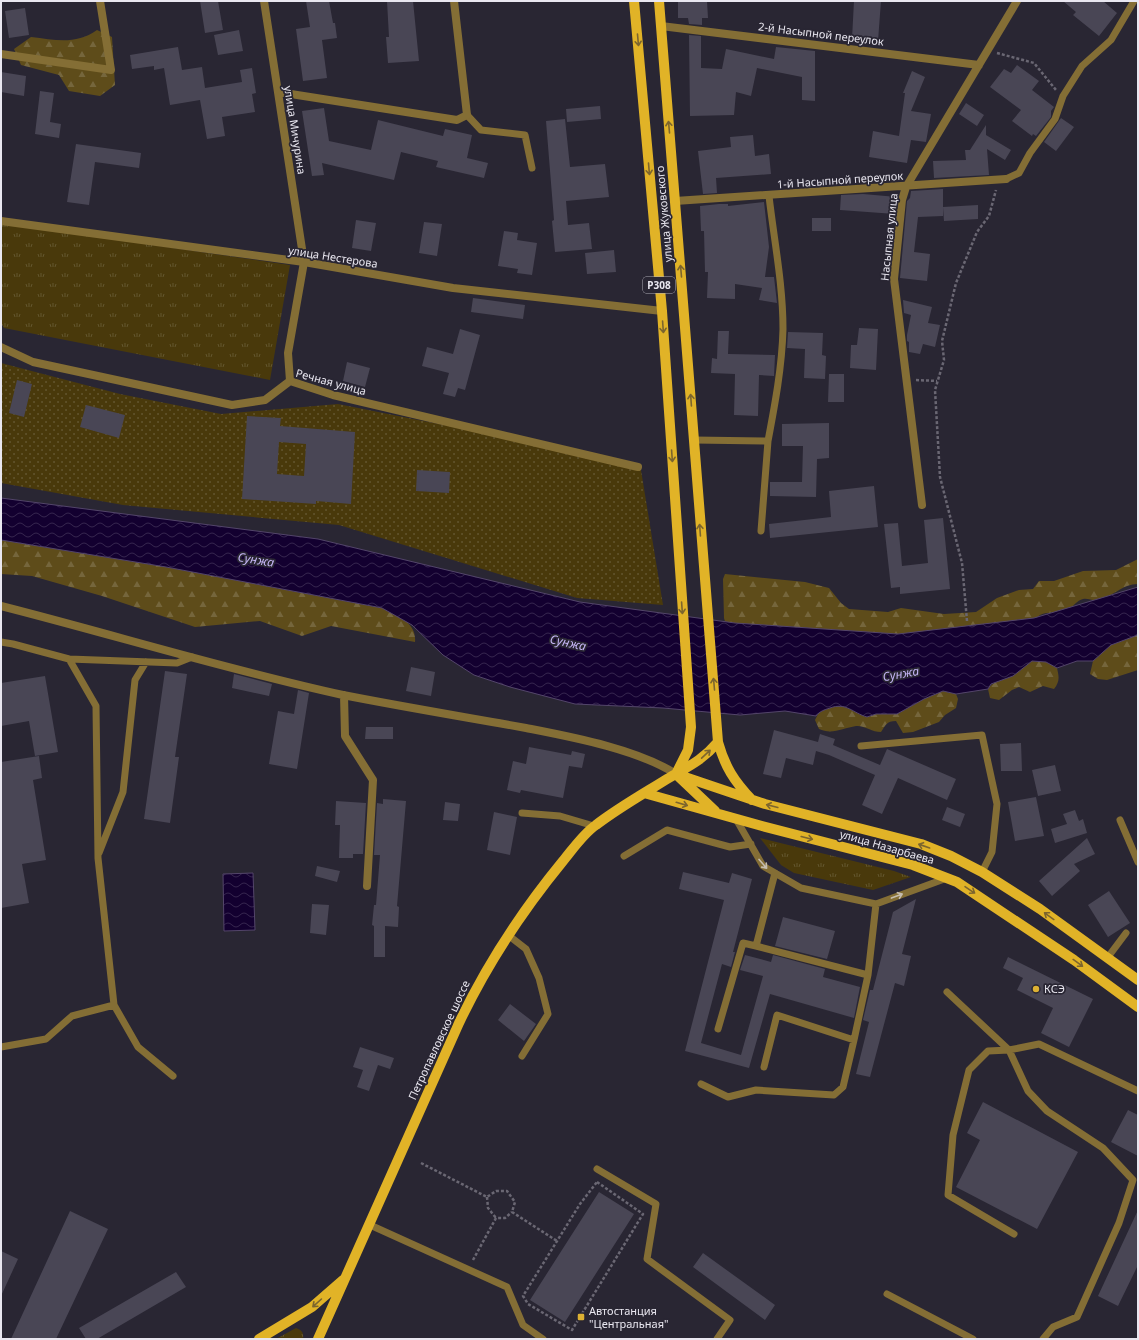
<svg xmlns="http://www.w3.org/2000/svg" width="1139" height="1340" viewBox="0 0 1139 1340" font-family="'Noto Sans',sans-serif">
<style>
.grass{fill:url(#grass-tufts)}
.forest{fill:url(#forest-firs)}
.garden{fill:url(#garden-dots)}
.water{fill:url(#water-waves);stroke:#53456a}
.building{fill:#494655;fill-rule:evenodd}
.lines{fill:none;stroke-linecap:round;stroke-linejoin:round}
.path{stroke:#6a6773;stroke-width:2.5;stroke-dasharray:3 2;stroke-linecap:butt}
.service{stroke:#846e35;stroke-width:7}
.minor{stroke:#846e35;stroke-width:8}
.primary{stroke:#e1b327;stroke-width:10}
.oneway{stroke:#7c652e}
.oneway2{stroke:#c6bdaf}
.poi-dot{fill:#ddb133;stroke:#292633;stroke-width:1.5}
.labels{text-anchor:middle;stroke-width:3.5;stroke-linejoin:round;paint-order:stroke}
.shield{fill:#292633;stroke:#afadb7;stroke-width:1}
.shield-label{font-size:10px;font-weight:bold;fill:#e9e7f0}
.street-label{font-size:11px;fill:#e9e7f0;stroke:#292633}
.poi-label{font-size:11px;fill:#e9e7f0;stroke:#292633;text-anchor:start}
.water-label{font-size:12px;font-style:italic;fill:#c5b6f5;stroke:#292633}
</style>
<defs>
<pattern id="grass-tufts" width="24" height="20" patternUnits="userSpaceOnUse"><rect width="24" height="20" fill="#49390b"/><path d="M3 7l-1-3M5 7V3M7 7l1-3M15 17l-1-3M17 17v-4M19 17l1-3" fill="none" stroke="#63562f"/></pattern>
<pattern id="forest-firs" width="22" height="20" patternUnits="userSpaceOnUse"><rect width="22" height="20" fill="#5e4c1a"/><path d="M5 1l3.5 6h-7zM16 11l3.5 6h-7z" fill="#75663c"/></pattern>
<pattern id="garden-dots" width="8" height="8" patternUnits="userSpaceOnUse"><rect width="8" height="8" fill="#49390b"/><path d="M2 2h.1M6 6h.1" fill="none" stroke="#63562f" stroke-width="1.8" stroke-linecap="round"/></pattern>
<pattern id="water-waves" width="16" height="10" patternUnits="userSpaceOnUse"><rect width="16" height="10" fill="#130030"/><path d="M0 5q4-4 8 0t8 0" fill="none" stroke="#35254e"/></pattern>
</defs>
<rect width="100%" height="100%" fill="#292633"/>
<path class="grass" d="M1 223 290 265 270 380 4 328 1 323Z
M760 838 894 871 911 877 873 890 794 873 781 865Z
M296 1328C302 1330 304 1333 303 1339H276Z"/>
<path class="forest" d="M97 30 112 37 115 85 100 96 69 91 59 75 21 65 14 49 31 37C56 40 76 45 97 30Z
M1 540 166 567 382 608C397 616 417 622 415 642L331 626 302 636 260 621 195 627 102 596 32 576 1 574Z
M1138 559V584C1122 584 1113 597 1098 600 1093 601 1088 598 1083 599 1077 600 1073 607 1068 610 1059 614 1048 611 1040 615 1037 617 1034 621 1031 623L928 641 726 625 724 618 723 579 725 574 805 582 829 588 841 603 849 609 888 612 901 608 944 614 976 612 997 598 1019 590 1033 589 1039 581H1054L1083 571 1116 570Z
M1138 635V670L1107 680 1098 679 1090 674 1093 661 1111 645Z
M1032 661 1046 662 1057 668C1059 677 1060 681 1054 689L1043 686 1030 692 1019 687 1012 690 999 700 990 698 988 689C994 680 1002 681 1012 676 1020 673 1024 664 1032 661Z
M943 691 956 694 958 699 956 708 945 715 939 722 913 732 903 733 896 721C886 721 886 725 881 732 872 732 864 725 856 726 843 728 832 735 819 729L815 720 819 712C846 698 845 710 867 717L876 714H897L924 699Z"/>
<path class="garden" d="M1 363 120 394 221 414 338 404 640 464 663 605 577 598 339 525 123 505 1 483Z"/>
<path class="water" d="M1 498 318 539 580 602 735 623 898 634 1034 618 1138 587V635L1111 645 1093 661H1077L1057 668 1046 662 1032 661 1013 676 991 684 988 689 956 694 943 691 924 699 897 714H876L867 717C853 713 846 702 830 708 824 710 820 711 816 716L785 711 740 715 663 708 575 704 510 687 474 675 443 655 412 625 382 608 166 567 1 540Z
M253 873 255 930 224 931 223 874Z"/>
<path class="building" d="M200 1H218L223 30 205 33Z
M306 1H329L333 23H335L337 38 322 40 327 78 303 81 296 29 310 27Z
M387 1H413L419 61 388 63 386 37H389Z
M678 1H707L708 18H702V25L689 24 688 18H678Z
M854 1H881L878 41 852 39Z
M1063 1H1103L1117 13 1099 36 1073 15 1076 12Z
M25 8 29 35 9 38 5 11Z
M239 30 243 51 218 55 214 35Z
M689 35 701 36V68L722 69 726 49 774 59 776 47 815 51V101L802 100V77L757 68 751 96 736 92 734 115 690 116Z
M178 47 182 70 202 67 205 88 242 82 240 70 252 68 256 93 252 94 255 112 222 117 225 136 207 139 200 100 170 105 164 68 154 70V66L132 69 130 55Z
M1017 65 1039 81 1032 90 1054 107 1051 111V117L1036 136 1033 134 1032 136 1012 121 1021 110 990 87 1004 69 1011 73Z
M912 71 925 77 911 111 931 114 926 142 911 140 907 163 869 157 873 131 899 136 905 93H903Z
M1 72 26 76 24 96 1 92Z
M40 91 54 93 50 122 61 124 59 138 35 134Z
M966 103 984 115 977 126 959 114Z
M600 106 601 119 567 122 566 109Z
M324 108 329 141 371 150 378 120 443 136 445 129 472 135 467 158 488 163 484 178 436 167 438 161 401 152 394 180 322 163 324 175 312 176 302 111Z
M1061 118 1074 127 1056 151 1044 142Z
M565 119 570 167 605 164 609 197 566 201 568 225 589 223 592 249 555 252 552 221 554 220 546 121Z
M986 125V135L1011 150 1005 160 987 149 989 175 934 178 933 161 966 160 965 150H970Z
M753 135 755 156 769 154 771 174 716 178 717 193 703 194 698 151 731 147 730 137Z
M76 144 141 153 139 168 95 162 89 205 67 202Z
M943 189V216L918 217 914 252 930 254 927 281 900 278 907 201 910 198 911 191Z
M863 194 897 197 895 214 840 210 841 195Z
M764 202 769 247 765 277H774L777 303 759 300 762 288 735 284V299L707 298 708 272H705L704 231H701L700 206 719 204H728V206Z
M978 205V219L944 221 943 207Z
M812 218H831V231H812Z
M356 220 376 223 371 251 352 248Z
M424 222 442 224 437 256 419 253Z
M504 231 518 233 517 240 537 243 532 275 517 273 518 269 498 266Z
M614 250 616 272 587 274 585 253Z
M473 298 525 305 523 319 471 312Z
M903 300 932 307 928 323 940 325 935 347 923 344 920 354 909 352V342L907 341V335L911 315 904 313Z
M859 328 878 329 876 370 850 368 851 345H857Z
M460 329 480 335 465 390 458 388 455 397 443 394 449 373 422 366 427 347 453 354Z
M718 331H729L728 354 775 355 774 376 759 375 758 416 734 415 735 374 711 373 712 358 717 359Z
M788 332 823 333 822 355 826 356 825 379 804 378 805 349 787 348Z
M347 362 370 368 365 387 343 381Z
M829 374H844V402H828Z
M17 380 32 384 24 417 9 413Z
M86 405 125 415 119 438 80 427Z
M247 416 281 418 280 426 355 432 351 504 316 501V504L242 499ZM279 442 306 444 304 476 277 474Z
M829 423V458L817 459 816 497 770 496V482H802L803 446H782V424Z
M417 470 450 472 449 493 416 491Z
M874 486 878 527 770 538 769 524 831 517 829 491Z
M943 518 950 589 900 594V587L891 588 884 524 898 523 902 566 928 563 924 520Z
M411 667 435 672 431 696 406 691Z
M165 671 187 674 175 757H179L170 823 144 819Z
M234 674 272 684 269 696 232 688Z
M45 676 58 752 35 756 29 721 1 726V683Z
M298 690 309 693 297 769 269 764 278 711 294 714Z
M366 727H393V739H365Z
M774 730 818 742 820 734 835 739 833 745 880 765 887 749 956 779 947 800 898 778 882 814 862 805 875 775 829 755 816 751 813 765 786 758 781 778 763 774Z
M1021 743 1022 771H1001L1000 744Z
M529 747 571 755 572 751 585 754 582 768 569 766 563 798 521 790 520 793 507 790 513 761 526 764Z
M39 756 42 778 33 780 46 860 22 864 29 903 1 908V762Z
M1055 765 1061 791 1038 796 1032 770Z
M1036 797 1044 836 1015 841 1008 802Z
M383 799 406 801 397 906 399 907 398 927 385 926V957H374V926L372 925 374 905H376L380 855H374L377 803 383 804Z
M336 801 366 803 363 854H353V858H339L340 825H335Z
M445 802 460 804 458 821 443 820Z
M947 807 965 814 960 827 942 820Z
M1075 810 1079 821 1083 819 1087 833 1055 843 1051 829 1067 824 1063 814Z
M494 812 517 817 510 855 487 850Z
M1087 838 1095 854 1074 864 1080 871 1052 896 1039 881Z
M317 866 340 871 337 882 315 876Z
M683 872 729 883 732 873 752 879 733 952H735L731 967 722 964 701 1043 741 1055 763 976 740 970 745 955 771 962 773 955 825 969 823 977 860 987 854 1018 770 994 749 1068 685 1051 724 900 679 889Z
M1109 891 1130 923 1108 937 1088 905Z
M916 899 902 954 911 956 904 986 895 983 870 1077 856 1074 869 1022 863 1020 870 990H873L893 912Z
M312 904 329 905 326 935 310 933Z
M783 917 835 931 827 959 775 946Z
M1008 957 1093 999 1069 1047 1041 1033 1053 1008 1017 990 1023 978 1003 968Z
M510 1004 536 1024 524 1041 498 1020Z
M360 1047 394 1058 390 1069 378 1065 369 1091 357 1087 363 1070 353 1067Z
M983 1102 1078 1152 1037 1229 956 1187 980 1140 967 1133Z
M1128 1110 1138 1115V1156L1111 1142Z
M599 1192 634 1214 565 1322 530 1300Z
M1138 1210V1265L1118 1306 1098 1296Z
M70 1211 108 1229 56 1339H11Z
M1 1251 18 1259 1 1296Z
M703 1253 775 1305 765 1320 693 1267Z
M176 1272 186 1287 97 1339H86L79 1328Z"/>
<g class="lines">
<path class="path" d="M997 53 1034 63 1056 90
M916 380 937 381
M967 621 962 563 940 477 935 390 944 360 942 341 956 283 977 232 989 216 996 190
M421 1163 487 1197 496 1191H507L515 1202 512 1212 557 1241
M597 1182 643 1214 572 1330 528 1304 523 1296 580 1204Z
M487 1197 488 1208 496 1218
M473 1260 496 1218H505L512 1212"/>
<path class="service" d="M467 115 481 130 525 135 532 168
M1006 179 1019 173 1030 153 1055 119 1063 96 1082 66 1111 40 1134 1
M694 440 768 441 761 531
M768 441C775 404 782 367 783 329 783 284 774 240 769 196
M1 642 13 644 69 659 96 706 98 858 114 1005 138 1047 173 1076
M69 659 177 663 192 657
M861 746 982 735 997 804 992 852 982 872
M522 813 560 816 594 826
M736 819 763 866 801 888 876 904 947 878
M1120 820 1138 862
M99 853 123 792 135 680 146 662
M624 856 667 830 730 847 751 844
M508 935 526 949 539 978 548 1014 522 1056
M756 946 868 975 854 1040 777 1015 764 1067
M1108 957 1126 933
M868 975 876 904
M947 992 1009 1050 1039 1044 1138 1091
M718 1029 743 943 756 946 775 873
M1 1047 46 1039 72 1016 114 1005
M701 1084 728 1097 756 1090 834 1095 843 1087 854 1040
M597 1169 656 1204 647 1259 730 1320 717 1339
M370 1225 507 1287 523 1325 543 1339
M1014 1234 948 1195 953 1135 969 1070 988 1051 1009 1050 1028 1091 1047 1111 1103 1148 1133 1180 1119 1223 1077 1317 1053 1327 1043 1339
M887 1294 973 1339"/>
<path class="minor" d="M264 1 304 262 288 353 290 381
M661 26 979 65
M1 54 111 70 100 1
M278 92 457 120 467 115 454 1
M675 201 1006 179
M1 221 304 262 453 288 662 311
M1 347 33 362 232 405 265 400 290 381 333 395 638 467
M922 505 894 279 902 200 906 187 1017 1
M1 606C115 635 228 670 343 695 404 707 465 717 526 728 572 737 637 749 676 774
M344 695 345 736 373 780 367 886"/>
<path class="primary" d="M634 1 662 311 691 727 688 750 676 774
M718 742C725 767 734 781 752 800
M676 774 765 804 921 844 951 856 982 872 1040 909 1138 980
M677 775 715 811
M644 793 762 826 913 865 957 882 1074 960 1138 1007
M259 1339 312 1307 343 1280
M318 1339 459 1023C487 964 522 911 563 861 573 849 583 834 596 825 618 808 643 794 667 779 687 767 702 761 718 742L659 1"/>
</g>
<defs><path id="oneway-shaft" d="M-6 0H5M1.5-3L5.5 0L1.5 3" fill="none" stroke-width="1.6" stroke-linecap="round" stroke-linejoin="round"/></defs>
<g class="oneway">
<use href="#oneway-shaft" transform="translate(638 40) rotate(85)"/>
<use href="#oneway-shaft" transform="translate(669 127) rotate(-95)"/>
<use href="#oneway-shaft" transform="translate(649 169) rotate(85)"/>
<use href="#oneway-shaft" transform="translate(681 271) rotate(-95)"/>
<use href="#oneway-shaft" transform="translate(663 327) rotate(86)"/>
<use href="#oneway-shaft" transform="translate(691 400) rotate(-94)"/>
<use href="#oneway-shaft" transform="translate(672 456) rotate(86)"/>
<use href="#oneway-shaft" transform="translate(700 530) rotate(-94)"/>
<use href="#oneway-shaft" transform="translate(682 608) rotate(86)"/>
<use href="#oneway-shaft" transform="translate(714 684) rotate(-95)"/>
<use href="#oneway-shaft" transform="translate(706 754) rotate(-43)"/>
<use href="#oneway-shaft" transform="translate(682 804) rotate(16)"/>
<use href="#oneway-shaft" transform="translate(772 806) rotate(-166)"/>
<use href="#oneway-shaft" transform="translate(807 838) rotate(14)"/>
<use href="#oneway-shaft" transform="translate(924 846) rotate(-161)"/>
<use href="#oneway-shaft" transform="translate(970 890) rotate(34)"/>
<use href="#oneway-shaft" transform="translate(1049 916) rotate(-144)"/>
<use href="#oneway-shaft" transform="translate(1078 963) rotate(36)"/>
<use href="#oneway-shaft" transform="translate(317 1303) rotate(138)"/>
</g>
<g class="oneway2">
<use href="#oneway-shaft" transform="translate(763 864) rotate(49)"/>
<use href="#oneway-shaft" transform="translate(897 896) rotate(-20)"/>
</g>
<g class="poi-dot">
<circle cx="1036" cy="989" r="4"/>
<rect x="577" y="1313" width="8" height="8" rx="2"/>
</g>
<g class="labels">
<rect class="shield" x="643" y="277" width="32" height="16" rx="3"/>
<g class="shield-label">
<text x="659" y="289">P308</text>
</g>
<g class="street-label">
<text transform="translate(821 34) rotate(7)" y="4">2-й Насыпной переулок</text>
<text transform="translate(295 130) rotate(81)" y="4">улица Мичурина</text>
<text transform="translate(840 180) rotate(-4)" y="4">1-й Насыпной переулок</text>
<text transform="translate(664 214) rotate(-95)" y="4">улица Жуковского</text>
<text transform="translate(889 237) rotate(-84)" y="4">Насыпная улица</text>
<text transform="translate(333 257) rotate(9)" y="4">улица Нестерова</text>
<text transform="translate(331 382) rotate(15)" y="4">Речная улица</text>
<text transform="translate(887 847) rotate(16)" y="4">улица Назарбаева</text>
<text transform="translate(439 1040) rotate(-65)" y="4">Петропавловское шоссе</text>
</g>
<g class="poi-label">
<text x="1044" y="993">КСЭ</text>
<text x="589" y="1315">Автостанция<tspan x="589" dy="13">"Центральная"</tspan></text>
</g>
<g class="water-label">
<text transform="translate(256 560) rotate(9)" y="4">Сунжа</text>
<text transform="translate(568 643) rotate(12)" y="4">Сунжа</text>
<text transform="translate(901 674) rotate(-10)" y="4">Сунжа</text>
</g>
</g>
<rect width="1139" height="1340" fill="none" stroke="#e9e7f0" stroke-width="4"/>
</svg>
